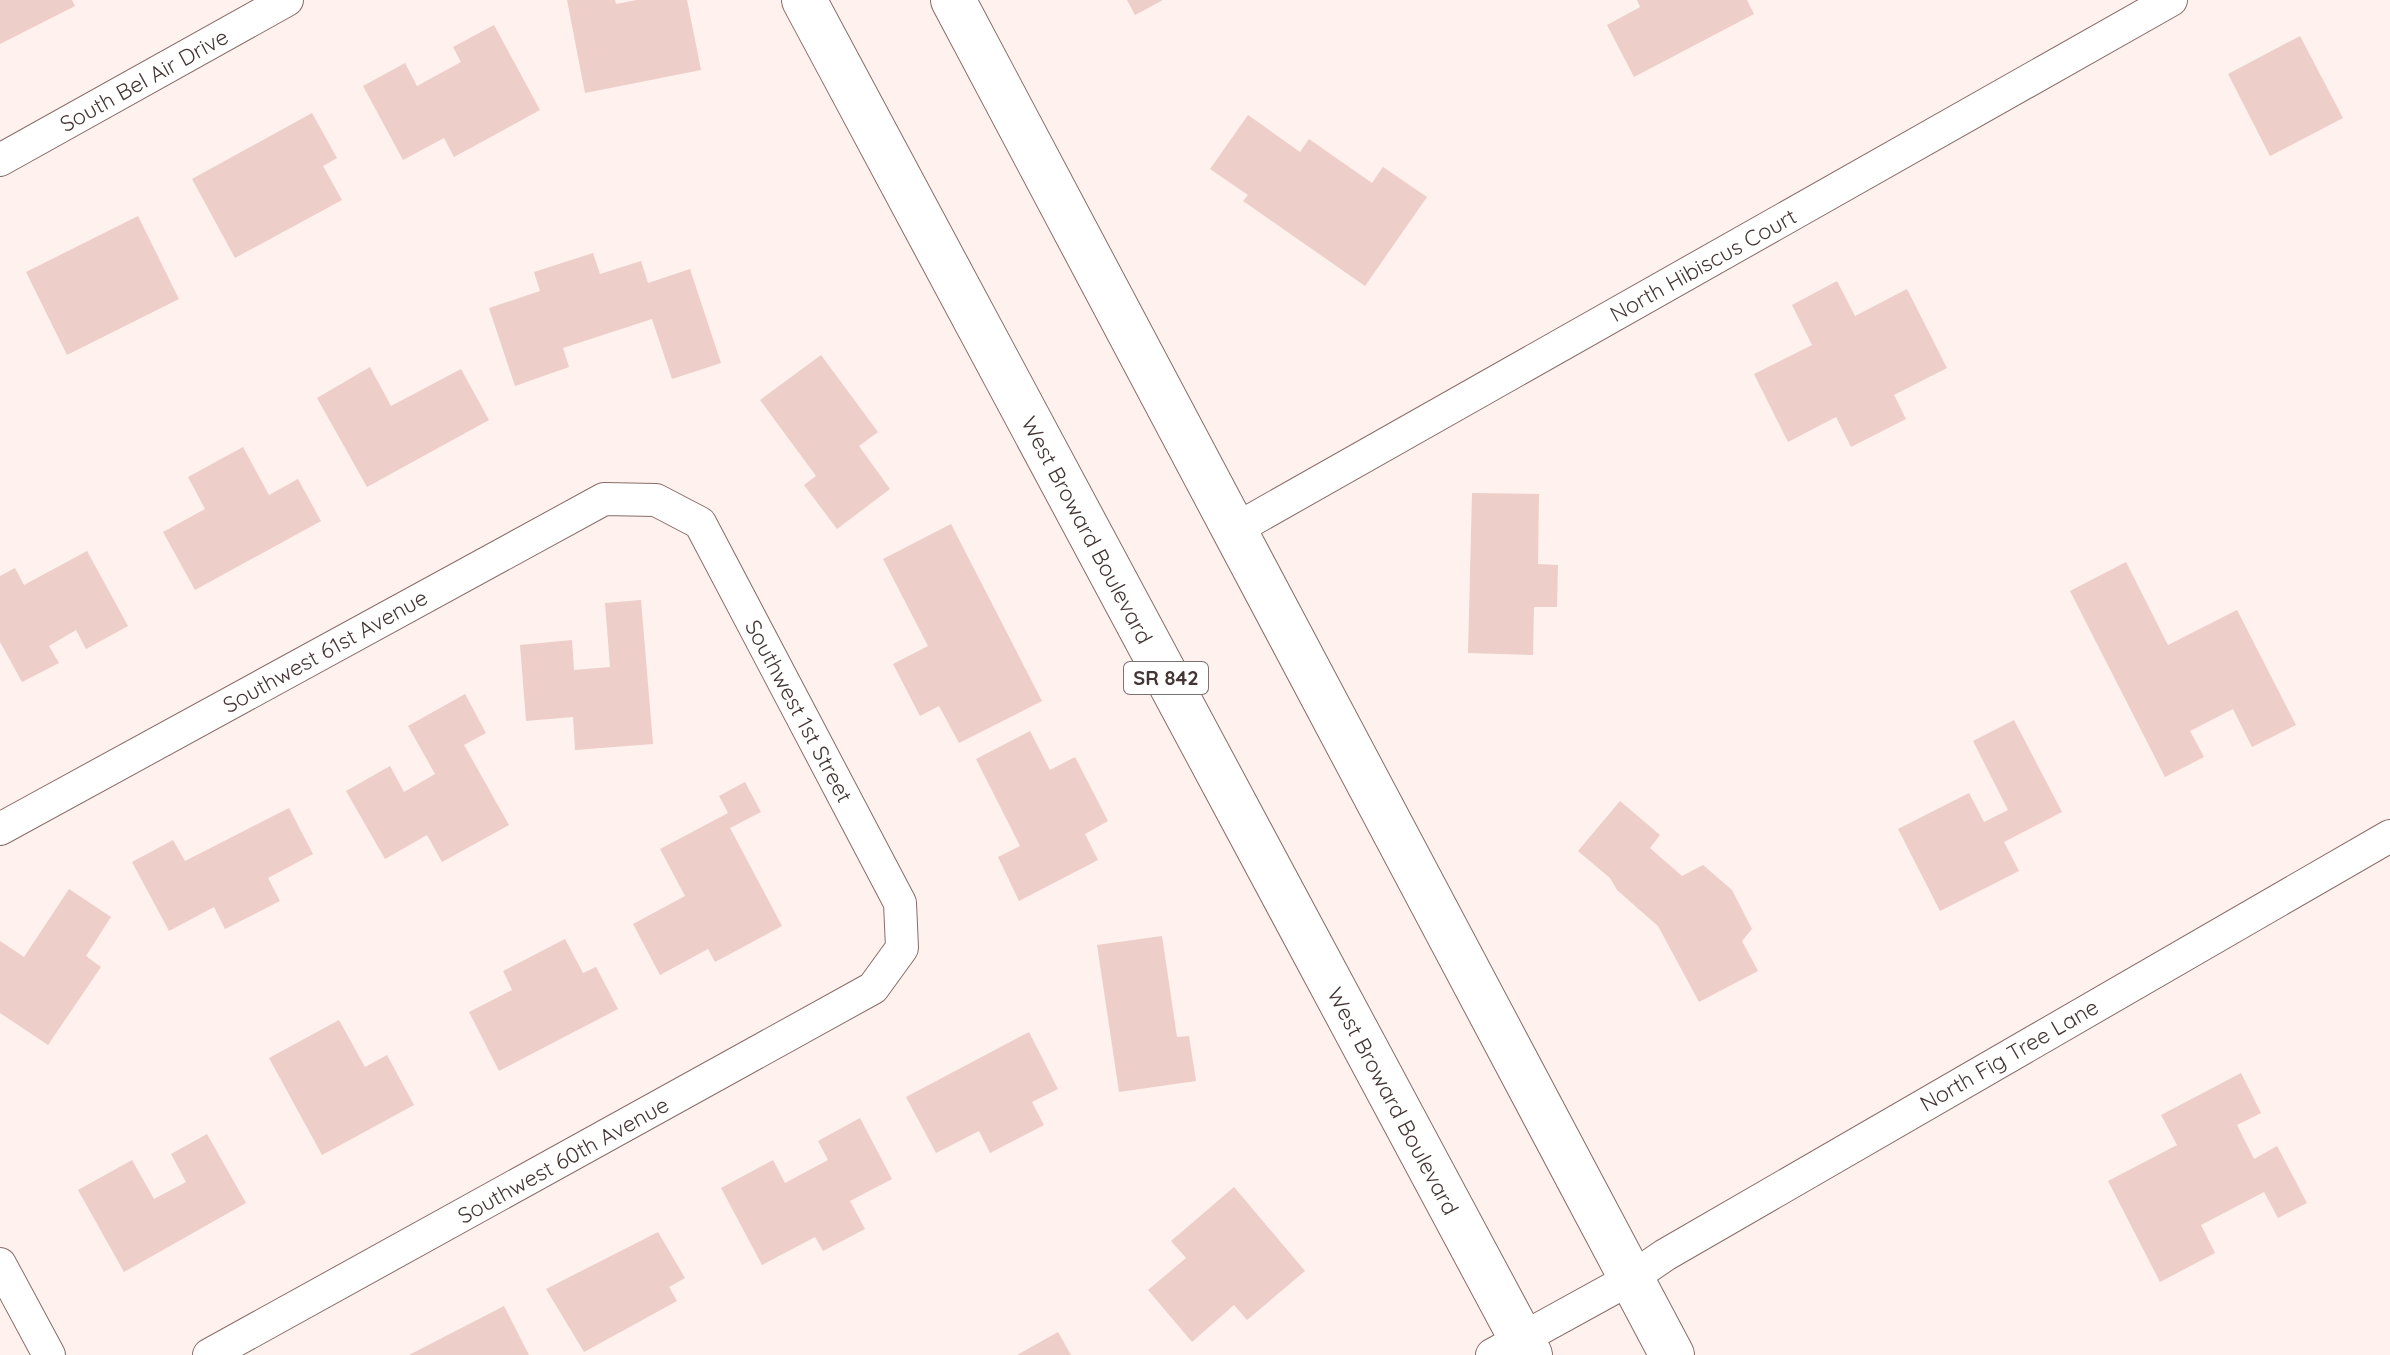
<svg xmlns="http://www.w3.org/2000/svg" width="2390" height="1355" viewBox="0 0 2390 1355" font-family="Quicksand,sans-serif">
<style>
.building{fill:#eecec8}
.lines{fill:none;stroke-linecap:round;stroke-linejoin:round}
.minor-casing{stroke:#896c67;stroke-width:34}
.primary-casing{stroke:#896c67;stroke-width:46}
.minor{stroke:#fff;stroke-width:32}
.primary{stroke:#fff;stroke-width:44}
.labels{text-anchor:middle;stroke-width:6;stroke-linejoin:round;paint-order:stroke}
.shield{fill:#fff;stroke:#7b7271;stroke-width:2}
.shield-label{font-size:20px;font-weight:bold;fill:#433634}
.street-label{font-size:22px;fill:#433634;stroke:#fff}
</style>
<rect width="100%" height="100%" fill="#fef1ee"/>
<path class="building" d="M0 0H72L75 6 0 44Z
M567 0H615L616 4 637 0H687L701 70 585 93Z
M1127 0H1163L1135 15Z
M1637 0H1747L1754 14 1634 77 1607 25 1640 7Z
M494 25 540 110 454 157 444 138 403 160 363 86 405 63 417 86 461 62 453 47Z
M2300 36 2343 118 2270 156 2228 74Z
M312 113 337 158 323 166 342 200 235 258 192 179Z
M1248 115 1300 152 1309 139 1372 183 1383 167 1427 197 1365 286 1243 201 1248 195 1210 169Z
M138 216 179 299 67 355 26 272Z
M593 253 600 274 641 261 648 283 690 269 721 363 672 379 652 319 563 348 569 367 515 386 489 308 540 291 534 272Z
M1837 281 1855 316 1907 289 1947 368 1894 395 1906 419 1851 447 1836 417 1788 442 1754 374 1812 345 1792 305Z
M821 355 878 432 859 446 890 489 837 529 804 485 816 476 760 400Z
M370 367 391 406 461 369 489 420 367 487 317 398Z
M243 447 269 495 298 479 321 521 195 590 163 532 205 509 188 477Z
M1472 493 1539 494 1538 564 1558 565 1557 607H1534L1533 655 1468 653Z
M951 524 1042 701 959 743 939 706 920 716 893 664 928 646 883 559Z
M87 551 128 626 86 649 76 630 49 646 59 663 22 682 0 642V576L15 568 24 585Z
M2126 562 2168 645 2237 610 2296 725 2252 747 2233 709 2190 731 2204 757 2165 777 2070 591Z
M641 600 653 744 575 750 573 717 526 721 520 645 572 640 574 670 610 667 605 603Z
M465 694 486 733 464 745 509 825 442 862 427 835 385 859 346 791 390 766 404 792 435 774 408 726Z
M2014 720 2062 812 2004 842 2019 871 1940 911 1898 829 1969 793 1984 822 2008 810 1973 741Z
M1030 731 1050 770 1075 757 1108 821 1085 834 1098 860 1019 901 998 857 1020 846 976 759Z
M745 782 761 812 730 828 782 926 715 962 708 949 660 975 633 924 685 896 660 849 728 813 719 796Z
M1620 801 1660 835 1650 848 1682 876 1703 865 1732 890 1752 929 1742 941 1758 971 1699 1002 1658 926 1617 890 1610 878 1578 851Z
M289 808 313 854 268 878 280 901 225 929 214 907 169 931 132 862 173 840 185 861Z
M69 889 111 917 86 956 101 967 48 1045 0 1013V941L24 957Z
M1162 936 1177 1037 1189 1036 1196 1081 1119 1092 1097 945Z
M565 939 583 973 596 967 618 1009 499 1071 469 1012 512 990 503 971Z
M339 1020 365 1067 387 1055 414 1105 322 1155 269 1058Z
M1029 1032 1058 1089 1032 1102 1044 1125 990 1153 979 1131 936 1153 906 1097Z
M2241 1073 2261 1113 2237 1125 2254 1159 2277 1146 2307 1203 2278 1218 2264 1192 2201 1225 2215 1253 2160 1282 2108 1181 2177 1145 2161 1115Z
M860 1118 892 1179 850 1201 865 1229 823 1251 815 1237 762 1265 721 1188 773 1160 785 1183 828 1160 818 1141Z
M207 1134 246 1203 124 1272 78 1190 132 1160 154 1199 186 1182 171 1154Z
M1234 1187 1305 1271 1247 1320 1234 1305 1192 1342 1148 1290 1186 1258 1171 1241Z
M658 1232 685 1278 669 1287 677 1301 584 1352 546 1289Z
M504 1306 529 1355H409Z
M1058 1332 1071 1355H1017Z"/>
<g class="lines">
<g class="minor-casing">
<path id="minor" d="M0 160 287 0
M1234 530 2171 0
M0 829 604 499 656 500 700 523 900 903 902 948 873 988 209 1355
M0 1264 49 1355
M1492 1355 1630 1279 1665 1255 2390 836"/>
</g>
<g class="primary-casing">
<path id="primary" d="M804 0 1530 1355
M953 0 1672 1355"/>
</g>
<use href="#minor" class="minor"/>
<use href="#primary" class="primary"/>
</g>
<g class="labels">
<rect class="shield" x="1124" y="662" width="84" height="32" rx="6"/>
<g class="shield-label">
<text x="1166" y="685">SR 842</text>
</g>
<g class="street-label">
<text transform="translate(144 80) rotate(-29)" y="8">South Bel Air Drive</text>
<text transform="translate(1703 265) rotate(-29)" y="8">North Hibiscus Court</text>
<text transform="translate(1087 530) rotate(62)" y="8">West Broward Boulevard</text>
<text transform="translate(325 651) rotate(-29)" y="8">Southwest 61st Avenue</text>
<text transform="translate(799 711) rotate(62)" y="8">Southwest 1st Street</text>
<text transform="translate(2009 1055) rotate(-30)" y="8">North Fig Tree Lane</text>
<text transform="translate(1393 1101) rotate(62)" y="8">West Broward Boulevard</text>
<text transform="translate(563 1160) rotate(-29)" y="8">Southwest 60th Avenue</text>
</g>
</g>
</svg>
